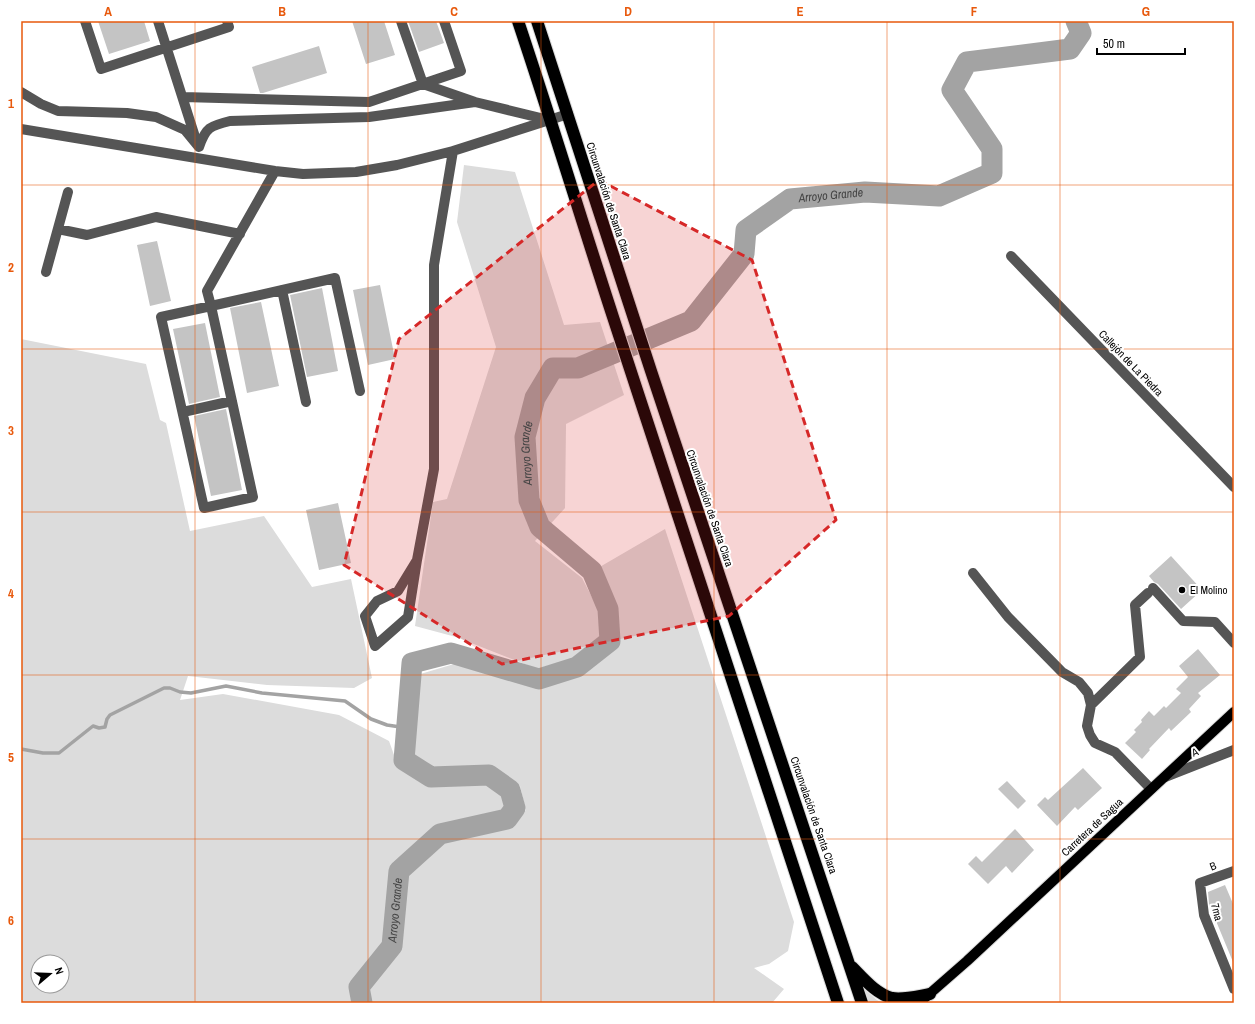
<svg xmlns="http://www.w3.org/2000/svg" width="1255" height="1024" viewBox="0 0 1255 1024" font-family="'Archivo Narrow',sans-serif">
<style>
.green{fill:#dcdcdc;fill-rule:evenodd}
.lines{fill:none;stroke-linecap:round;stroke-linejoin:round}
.stream{stroke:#a3a3a3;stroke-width:3.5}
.river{stroke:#a3a3a3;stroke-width:21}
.building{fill:#c4c4c4}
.major-casing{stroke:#dbdbdb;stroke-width:12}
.highway-casing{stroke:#dbdbdb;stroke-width:14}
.minor{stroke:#555;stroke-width:10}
.major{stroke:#000;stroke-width:10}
.highway{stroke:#000;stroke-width:12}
.marked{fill:#d62828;fill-opacity:0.2;stroke:#d62828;stroke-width:3;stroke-dasharray:8 5;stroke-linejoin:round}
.grid{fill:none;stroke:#e8590c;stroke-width:1;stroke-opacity:0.55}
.poi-dot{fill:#000;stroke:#fff;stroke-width:1.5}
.labels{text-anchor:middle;stroke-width:4;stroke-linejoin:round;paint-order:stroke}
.street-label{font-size:11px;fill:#000;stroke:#fff}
.poi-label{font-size:11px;fill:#000;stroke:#fff;text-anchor:start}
.water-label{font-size:12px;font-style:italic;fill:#444;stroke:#fff}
.neatline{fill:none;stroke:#e8590c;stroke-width:1.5}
.grid-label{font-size:13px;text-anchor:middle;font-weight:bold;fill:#e8590c}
</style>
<rect width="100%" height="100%" fill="#fff"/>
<path class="green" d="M464 165 515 172 564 325 600 322 624 395 566 424 565 508 535 541 582 578 598 609 600 636 571 659 537 669 456 637 415 626 433 502 447 499 496 347 457 222Z
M21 339 146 364 160 420 166 423 190 531 264 516 312 587 351 579 372 678 354 688 267 685 188 676 180 700 223 694 339 715 389 741 398 766 440 787 487 783 526 811 520 786 494 770 433 769 411 754 417 675 454 664 537 687 578 674 616 647 614 605 598 568 665 529 794 922 788 951 769 964 754 968 784 989 772 1003H21ZM38 962H62V986H38Z
M863 988 877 1000 884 1003H868Z"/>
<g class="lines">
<path class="stream" d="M21 749 43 753H59L93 726 99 728 105 727 107 719 110 715 164 688H170L180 692 191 693 226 686 262 693 345 701 371 719 387 725 407 728"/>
<path class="river" id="s1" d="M362 1003 359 987 392 946 399 871 440 834 507 819 515 808 510 790 489 775 431 777 404 760 412 663 451 653 539 679 577 667 610 641 608 609 592 571 540 527 529 500 525 437 535 398 553 368H578L691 321 744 254 746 230 790 199 865 192 939 196 992 173V149L952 90 967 62 1070 49 1081 33 1076 21"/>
</g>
<path class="building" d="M98 21H144L150 41 109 54Z
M352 21H384L395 55 366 64Z
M408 21H436L444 43 419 52Z
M319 46 327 73 263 93H260L252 67Z
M157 241 171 301 150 306 137 245Z
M380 285 395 359 368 365 353 290Z
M322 288 338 371 307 377 290 295Z
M261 302 279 386 247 393 230 308Z
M205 323 220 397 189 404 173 329Z
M226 409 242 490 211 496 194 416Z
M338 503 351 563 319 570 306 510Z
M1171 556 1202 590 1181 609 1158 584 1154 582 1149 576Z
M1198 649 1220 675 1198 693 1201 696 1189 709 1191 712 1171 731 1169 728 1149 749 1150 750 1142 759 1125 743 1136 732 1134 730 1142 722 1141 720 1149 711 1154 716 1164 706 1166 708 1181 693 1176 689 1188 677 1179 666Z
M1083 768 1102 788 1078 810 1075 807 1057 826 1037 805 1045 797 1048 800Z
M1007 781 1026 801 1018 809 998 789Z
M1015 829 1034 850 1012 873 1006 866 988 884 968 864 976 856 982 862Z
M1225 885 1234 906 1233 962 1209 904 1208 892Z"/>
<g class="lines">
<g class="major-casing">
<path id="major" d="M919 1003 967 961 1234 712"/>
</g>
<g class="highway-casing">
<path id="highway" d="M518 21C551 119 581 219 613 317 688 546 762 775 838 1003
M537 21 651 371 862 1003
M852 967C863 978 876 994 892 998 904 1000 918 996 930 994"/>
</g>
<path class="minor" d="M85 21 101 69 229 27 227 21
M158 21 196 140
M401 21 423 84 475 102 549 120
M21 92 41 104 58 111 127 113 156 117 185 130 199 147C206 127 210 126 230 121L369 117 475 102
M183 97 369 102 461 71 444 21
M21 129 275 171 303 174 356 172 397 165 453 151 568 114
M275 171 207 291 211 306 161 317 204 508 253 497 211 306 335 278 360 391
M58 229 87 235 156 217 240 234
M1011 256 1234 487
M46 272 68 192
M282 290 306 402
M183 412 232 401
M417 560 398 591 377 601 365 616 375 646 408 617 417 560 434 469V265L453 151
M973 573 1008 617 1062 672 1079 682 1088 693 1091 705 1087 726 1090 735 1095 743 1115 752 1151 789
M1153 588 1183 621 1215 622 1234 643
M1091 705 1140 657 1135 605 1148 593
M1165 777 1234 750
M1234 871 1200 883 1204 915 1234 989"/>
<use href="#major" class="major"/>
<use href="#highway" class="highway"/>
</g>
<path class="marked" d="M599 180 752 260 836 520 729 616 502 664 344 565 399 339Z"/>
<path class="grid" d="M195 21V1003M368 21V1003M541 21V1003M714 21V1003M887 21V1003M1060 21V1003M21 185H1234M21 349H1234M21 512H1234M21 675H1234M21 839H1234"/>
<circle class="poi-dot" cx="1182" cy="590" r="4"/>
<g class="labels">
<g class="street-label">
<text transform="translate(609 201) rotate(72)" y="4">Circunvalación de Santa Clara</text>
<text transform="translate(1131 363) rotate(46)" y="4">Callejón de La Piedra</text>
<text transform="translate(710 508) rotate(71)" y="4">Circunvalación de Santa Clara</text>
<text transform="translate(1195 752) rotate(-21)" y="4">A</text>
<text transform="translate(814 815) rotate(71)" y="4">Circunvalación de Santa Clara</text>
<text transform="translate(1092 827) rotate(-43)" y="4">Carretera de Sagua</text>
<text transform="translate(1213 866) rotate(-21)" y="4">B</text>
<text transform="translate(1217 912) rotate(76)" y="4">7ma</text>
</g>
<g class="poi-label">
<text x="1190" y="594">El Molino</text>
</g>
<g class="water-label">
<text dy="4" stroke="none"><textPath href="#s1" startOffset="1388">Arroyo Grande</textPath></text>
<text dy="4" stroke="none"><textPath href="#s1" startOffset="945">Arroyo Grande</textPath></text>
<text dy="4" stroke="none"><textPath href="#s1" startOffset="105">Arroyo Grande</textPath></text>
</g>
</g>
<rect width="1255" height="1024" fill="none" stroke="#ffffff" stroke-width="44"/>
<g transform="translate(50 974) rotate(71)"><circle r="19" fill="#ffffff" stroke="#999999"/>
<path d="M0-3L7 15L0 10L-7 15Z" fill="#000000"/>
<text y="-6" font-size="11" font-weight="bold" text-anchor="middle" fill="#000000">N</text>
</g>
<path d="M1097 48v6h88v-6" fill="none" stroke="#000000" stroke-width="2"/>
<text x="1103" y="48" font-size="12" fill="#000000" stroke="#ffffff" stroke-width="3" paint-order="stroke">50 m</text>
<rect x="22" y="22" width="1211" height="980" class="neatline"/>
<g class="grid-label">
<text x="108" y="16">A</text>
<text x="282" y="16">B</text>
<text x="454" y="16">C</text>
<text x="628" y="16">D</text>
<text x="800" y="16">E</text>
<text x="974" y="16">F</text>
<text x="1146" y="16">G</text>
<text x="11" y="108">1</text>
<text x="11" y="272">2</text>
<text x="11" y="435">3</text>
<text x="11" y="598">4</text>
<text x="11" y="762">5</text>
<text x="11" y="925">6</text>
</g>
</svg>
